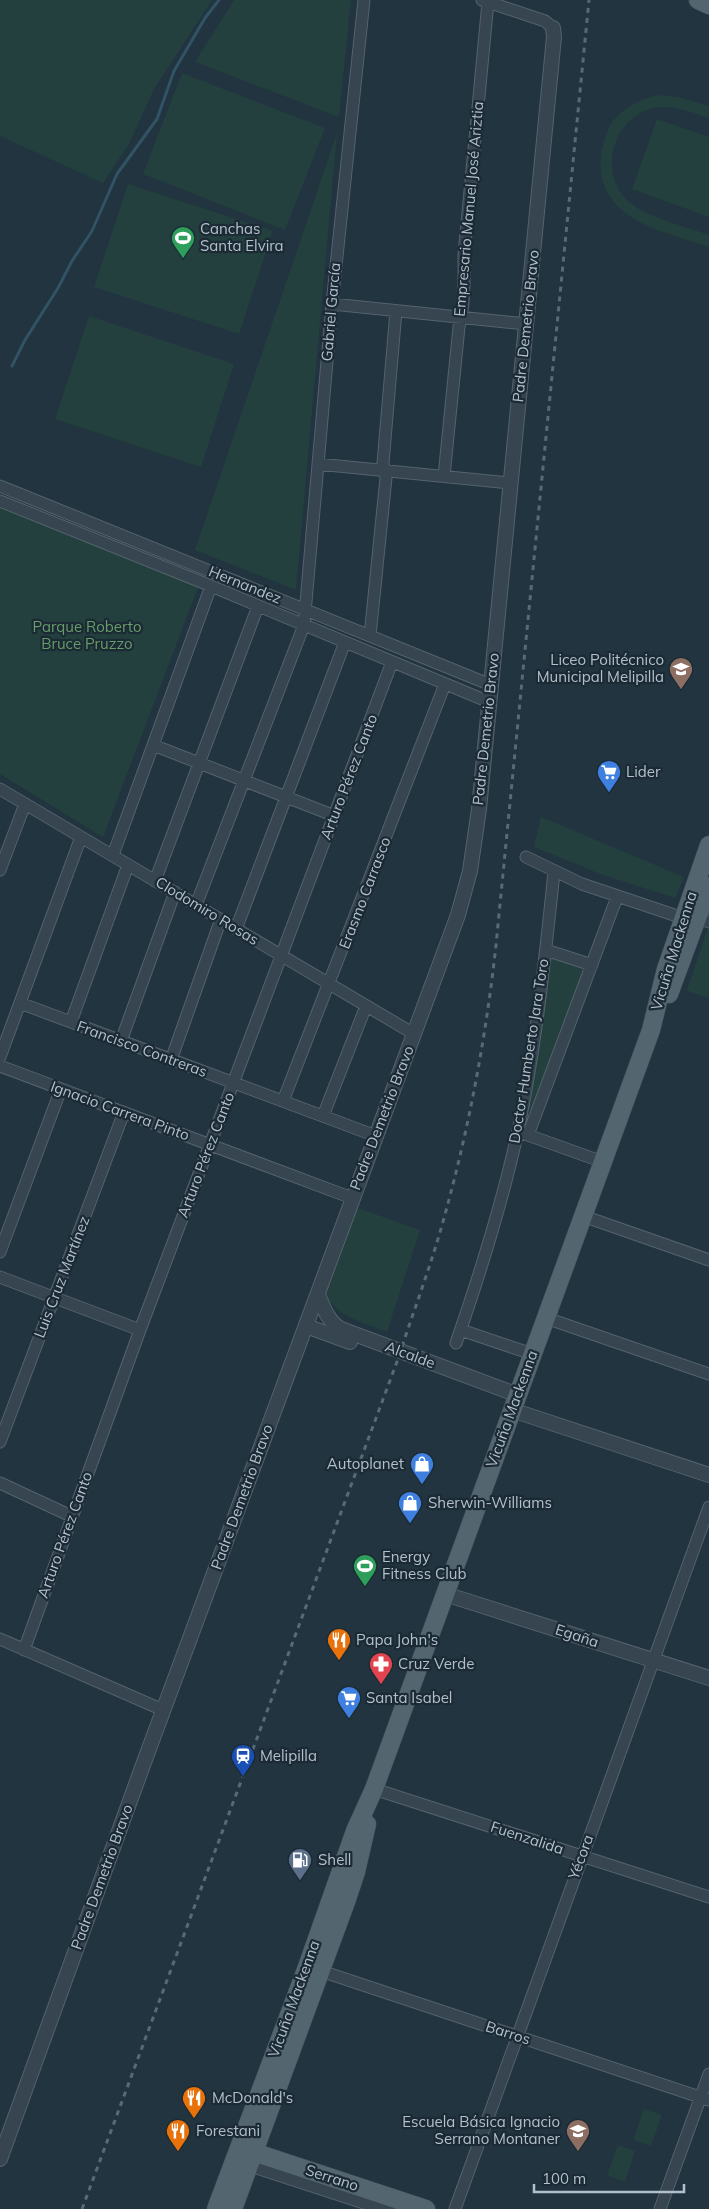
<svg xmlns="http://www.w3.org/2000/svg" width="709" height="2209" viewBox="0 0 709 2209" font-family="Mulish,sans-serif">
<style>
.green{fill:#23403e}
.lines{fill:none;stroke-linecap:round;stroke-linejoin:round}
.stream{stroke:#325266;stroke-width:3}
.minor-casing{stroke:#54636d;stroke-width:13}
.tertiary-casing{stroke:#54636d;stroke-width:16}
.primary-casing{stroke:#42515b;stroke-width:19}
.minor{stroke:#36454f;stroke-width:11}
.tertiary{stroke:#36454f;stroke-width:14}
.primary{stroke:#53656f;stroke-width:18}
.rail{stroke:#576a77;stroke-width:3;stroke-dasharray:5 5;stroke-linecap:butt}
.labels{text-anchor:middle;stroke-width:4.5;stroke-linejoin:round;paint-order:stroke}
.street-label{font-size:15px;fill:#b1c0ca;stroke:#1b2a34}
.poi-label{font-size:15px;fill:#b1c0ca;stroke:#1b2a34;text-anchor:start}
.park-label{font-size:15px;fill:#669d68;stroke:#1b2a34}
</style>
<rect width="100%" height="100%" fill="#21343f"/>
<path class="green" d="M0 0H212L154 89 129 144 103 183 0 136Z
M234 0H351L339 117 195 62Z
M182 73 325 128 285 230 143 174Z
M657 95 678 97 709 106V118C691 112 672 104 653 108 614 117 598 170 626 199 641 216 687 227 709 235V247C683 238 645 229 624 212 600 193 595 164 606 136 607 132 609 126 612 122 624 107 639 100 657 95Z
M657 119 709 137V217L632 189Z
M337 133 296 590 195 550Z
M128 184 273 231 239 334 94 287Z
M89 316 234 364 201 467 55 419Z
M0 508 199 585 103 837 0 774Z
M541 817 684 877 675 898 603 875 534 847Z
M709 924V998L687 991Z
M550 956 585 968 534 1111 527 1108Z
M347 1204 420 1230 387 1332C357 1320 334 1317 321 1285Z
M644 2109 662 2115 651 2146 633 2140Z
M618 2145 635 2151 625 2182 607 2175Z"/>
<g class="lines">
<path class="stream" d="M12 366 25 340 58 288 72 261 92 231 117 174 157 119 174 71 205 18 219 0"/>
<g class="minor-casing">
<path id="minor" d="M482 0 545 21 553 28
M332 304 526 324
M318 464 510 483
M444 476 459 327C465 302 464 280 464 254L488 2
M0 486 491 685
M0 501 211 586 489 702
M370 636 386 478 383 463 396 311
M153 745 335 816
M0 789 414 1034
M113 855 211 586
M526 857 582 884 683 918H698L709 922
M0 870 25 804
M155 881 258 606
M196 905 304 625 332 304 364 0
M236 929 345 642
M546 950 592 965
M20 1003 376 1136
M71 1022 128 865
M121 1041 175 892
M0 1057 81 837
M171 1060 221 919
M0 1066 352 1198
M283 1101 445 684
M323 1116 366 1006
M522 1133 603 1162
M528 1135 617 897
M583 1216 709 1260
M0 1252 61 1089
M0 1277 140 1330
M546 1318 709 1374
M461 1330 532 1354
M456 1343C480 1274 502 1204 518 1131 536 1046 545 959 554 872
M0 1442 124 1112
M0 1483 71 1516
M0 1639 163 1710
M24 1650 140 1330 392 662
M374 1789 709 1897
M315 1969 709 2100
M455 2209 709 1507
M660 2209 709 2074"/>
</g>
<g class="tertiary-casing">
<path id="tertiary" d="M318 1295C324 1308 328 1322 341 1329L518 1395
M306 1326 350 1342
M512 1410 709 1475
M445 1594 709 1678
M0 2159 143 1765 458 915 470 871 479 809 554 37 553 28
M240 2161 387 2209"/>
</g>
<g class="primary-casing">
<path id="primary" d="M698 0 709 5
M669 994 709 886
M244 2149 426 2209
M216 2209 307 1967 355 1831 374 1789 651 1030 666 969 709 845
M233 2209 346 1902 356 1872 367 1824"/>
</g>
<use href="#minor" class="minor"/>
<use href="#tertiary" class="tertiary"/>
<use href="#primary" class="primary"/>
<path class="rail" d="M82 2209 398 1359C413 1312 431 1266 444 1218 469 1128 486 1037 496 945L589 0"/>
</g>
<defs>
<g id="stadium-pin" transform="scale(1.25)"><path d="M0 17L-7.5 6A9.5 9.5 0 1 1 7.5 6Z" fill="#2e9e5b" stroke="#1b2a34"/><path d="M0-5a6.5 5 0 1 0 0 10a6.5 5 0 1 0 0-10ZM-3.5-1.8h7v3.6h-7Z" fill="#fff"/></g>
<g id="school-pin" transform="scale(1.25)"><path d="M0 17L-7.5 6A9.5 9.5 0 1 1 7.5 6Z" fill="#8d6e63" stroke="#1b2a34"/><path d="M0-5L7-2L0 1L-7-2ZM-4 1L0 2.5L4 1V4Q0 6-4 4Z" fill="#fff"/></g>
<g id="supermarket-pin" transform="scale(1.25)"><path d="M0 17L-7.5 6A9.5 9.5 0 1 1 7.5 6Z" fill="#3f7fe0" stroke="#1b2a34"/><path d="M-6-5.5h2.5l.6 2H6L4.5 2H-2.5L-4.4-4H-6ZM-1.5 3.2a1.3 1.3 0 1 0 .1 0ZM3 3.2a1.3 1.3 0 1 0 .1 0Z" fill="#fff"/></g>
<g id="shop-pin" transform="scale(1.25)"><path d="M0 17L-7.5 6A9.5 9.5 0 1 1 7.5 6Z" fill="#3f7fe0" stroke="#1b2a34"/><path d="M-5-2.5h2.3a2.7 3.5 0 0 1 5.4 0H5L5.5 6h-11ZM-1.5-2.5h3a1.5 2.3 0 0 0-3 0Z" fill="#fff"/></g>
<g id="restaurant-pin" transform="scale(1.25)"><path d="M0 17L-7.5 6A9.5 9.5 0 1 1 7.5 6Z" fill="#e8710a" stroke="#1b2a34"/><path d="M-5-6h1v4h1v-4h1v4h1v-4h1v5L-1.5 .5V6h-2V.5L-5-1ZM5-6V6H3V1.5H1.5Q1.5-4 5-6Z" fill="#fff"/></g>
<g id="pharmacy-pin" transform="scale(1.25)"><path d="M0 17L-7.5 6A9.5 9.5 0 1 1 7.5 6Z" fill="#e0444e" stroke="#1b2a34"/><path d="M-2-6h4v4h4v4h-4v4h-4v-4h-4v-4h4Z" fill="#fff"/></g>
<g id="station-pin" transform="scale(1.25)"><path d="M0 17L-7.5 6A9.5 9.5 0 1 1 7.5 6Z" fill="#1a4fb4" stroke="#1b2a34"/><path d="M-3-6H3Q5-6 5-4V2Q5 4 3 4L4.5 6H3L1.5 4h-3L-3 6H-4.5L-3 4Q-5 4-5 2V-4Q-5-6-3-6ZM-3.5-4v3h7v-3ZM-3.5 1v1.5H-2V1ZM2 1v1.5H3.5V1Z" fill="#fff"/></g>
<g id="fuel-pin" transform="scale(1.25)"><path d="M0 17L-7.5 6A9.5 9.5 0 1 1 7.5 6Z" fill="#5c6f8a" stroke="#1b2a34"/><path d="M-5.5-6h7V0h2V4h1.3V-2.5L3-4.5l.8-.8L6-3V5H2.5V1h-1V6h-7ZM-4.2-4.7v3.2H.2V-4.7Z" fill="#fff"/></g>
</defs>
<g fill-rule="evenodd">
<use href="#stadium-pin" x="183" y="238"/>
<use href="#school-pin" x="681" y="669"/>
<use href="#supermarket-pin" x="609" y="772"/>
<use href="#shop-pin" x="422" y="1464"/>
<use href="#shop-pin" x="410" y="1503"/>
<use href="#stadium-pin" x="365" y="1566"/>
<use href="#restaurant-pin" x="339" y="1640"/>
<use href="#pharmacy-pin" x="381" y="1664"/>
<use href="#supermarket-pin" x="349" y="1698"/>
<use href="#station-pin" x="243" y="1756"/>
<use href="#fuel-pin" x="300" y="1860"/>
<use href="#restaurant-pin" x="194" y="2098"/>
<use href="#restaurant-pin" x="178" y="2131"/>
<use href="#school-pin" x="578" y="2131"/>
</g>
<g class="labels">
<g class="street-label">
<text transform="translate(469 209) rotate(-85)" y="5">Empresario Manuel José Ariztia</text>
<text transform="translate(331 312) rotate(-85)" y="5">Gabriel García</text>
<text transform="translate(526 326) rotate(-84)" y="5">Padre Demetrio Bravo</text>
<text transform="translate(245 585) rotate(22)" y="5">Hernandez</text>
<text transform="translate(486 729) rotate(-84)" y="5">Padre Demetrio Bravo</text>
<text transform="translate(349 777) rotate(-69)" y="5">Arturo Pérez Canto</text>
<text transform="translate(365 893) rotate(-69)" y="5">Erasmo Carrasco</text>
<text transform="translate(207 911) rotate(31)" y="5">Clodomiro Rosas</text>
<text transform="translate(674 951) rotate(-73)" y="5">Vicuña Mackenna</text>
<text transform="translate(142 1049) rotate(20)" y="5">Francisco Contreras</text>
<text transform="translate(529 1051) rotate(-81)" y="5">Doctor Humberto Jara Toro</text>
<text transform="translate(120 1111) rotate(20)" y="5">Ignacio Carrera Pinto</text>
<text transform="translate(382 1118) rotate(-69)" y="5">Padre Demetrio Bravo</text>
<text transform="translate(206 1155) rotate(-69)" y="5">Arturo Pérez Canto</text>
<text transform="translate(62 1277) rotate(-69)" y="5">Luis Cruz Martínez</text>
<text transform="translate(410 1355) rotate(20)" y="5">Alcalde</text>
<text transform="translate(512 1409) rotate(-70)" y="5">Vicuña Mackenna</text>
<text transform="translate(242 1497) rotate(-70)" y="5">Padre Demetrio Bravo</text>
<text transform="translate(65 1535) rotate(-70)" y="5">Arturo Pérez Canto</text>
<text transform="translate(577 1636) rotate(18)" y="5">Egaña</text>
<text transform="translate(527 1838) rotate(18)" y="5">Fuenzalida</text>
<text transform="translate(581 1857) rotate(-70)" y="5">Yécora</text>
<text transform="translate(102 1877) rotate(-70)" y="5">Padre Demetrio Bravo</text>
<text transform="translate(294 1999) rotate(-70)" y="5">Vicuña Mackenna</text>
<text transform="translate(508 2033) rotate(18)" y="5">Barros</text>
<text transform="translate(332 2178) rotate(18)" y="5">Serrano</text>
</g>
<g class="poi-label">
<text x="200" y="234">Canchas<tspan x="200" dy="17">Santa Elvira</tspan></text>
<text x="664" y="665" text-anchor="end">Liceo Politécnico<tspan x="664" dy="17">Municipal Melipilla</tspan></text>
<text x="626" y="777">Lider</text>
<text x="404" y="1469" text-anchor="end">Autoplanet</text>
<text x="428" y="1508">Sherwin-Williams</text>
<text x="382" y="1562">Energy<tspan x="382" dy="17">Fitness Club</tspan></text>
<text x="356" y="1645">Papa John's</text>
<text x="398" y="1669">Cruz Verde</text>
<text x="366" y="1703">Santa Isabel</text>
<text x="260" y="1761">Melipilla</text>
<text x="318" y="1865">Shell</text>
<text x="212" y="2103">McDonald's</text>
<text x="560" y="2127" text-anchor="end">Escuela Básica Ignacio<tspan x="560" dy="17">Serrano Montaner</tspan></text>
<text x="196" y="2136">Forestani</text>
</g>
<g class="park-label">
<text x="87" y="632">Parque Roberto<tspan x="87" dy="17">Bruce Pruzzo</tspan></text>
</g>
</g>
<path d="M534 2184v8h150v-8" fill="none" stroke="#b1c0ca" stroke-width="2.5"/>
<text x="542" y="2184" font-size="15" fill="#b1c0ca" stroke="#1b2a34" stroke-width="4" paint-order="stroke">100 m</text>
</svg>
